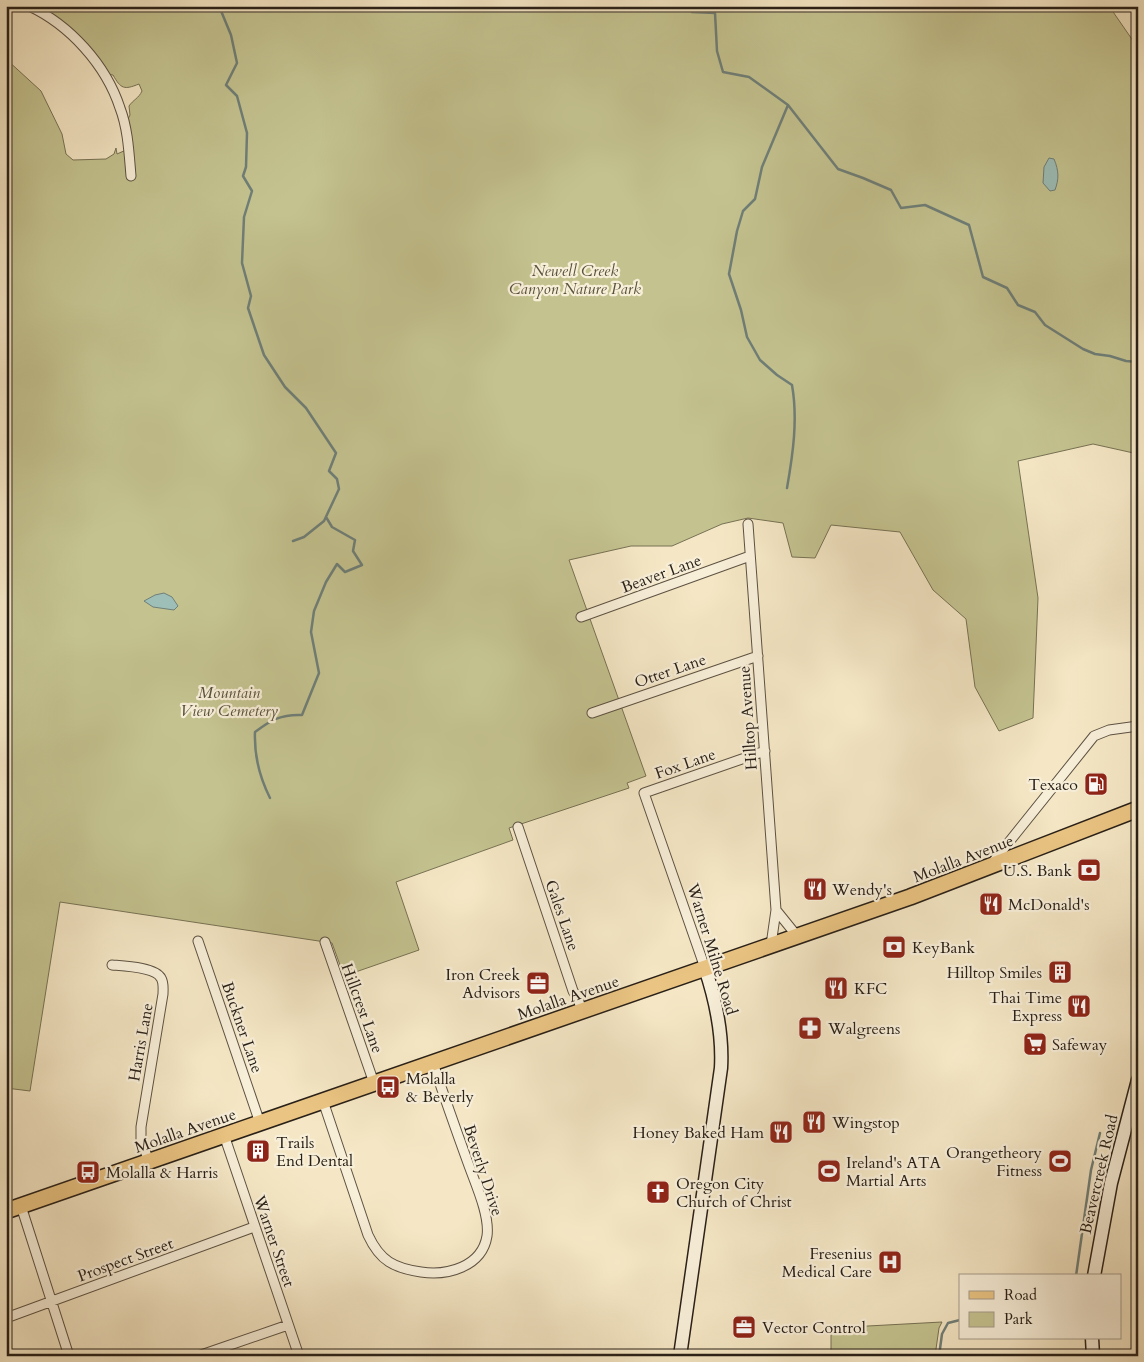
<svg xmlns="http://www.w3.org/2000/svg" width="1144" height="1362" viewBox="0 0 1144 1362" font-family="Cardo,serif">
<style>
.green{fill:#c4c390;stroke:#767254}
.water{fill:#9dbfb8;stroke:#6f7f78}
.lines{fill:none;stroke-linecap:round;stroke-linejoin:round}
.stream{stroke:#6f7f78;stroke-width:2.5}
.street-casing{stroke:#5c5243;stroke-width:11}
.secondary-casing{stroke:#292018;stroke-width:15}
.primary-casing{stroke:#292018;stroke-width:18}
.street{stroke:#f8efd9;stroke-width:9}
.secondary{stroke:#f8efd9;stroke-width:12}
.primary{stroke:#eac482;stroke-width:15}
.labels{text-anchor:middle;stroke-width:4.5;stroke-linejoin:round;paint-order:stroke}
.park-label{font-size:16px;font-style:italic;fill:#58513c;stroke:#f8efd9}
.street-label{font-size:16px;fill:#292018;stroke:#f8efd9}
.poi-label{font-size:16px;fill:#292018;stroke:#f8efd9;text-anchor:start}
</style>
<rect width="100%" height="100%" fill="#f5e7c5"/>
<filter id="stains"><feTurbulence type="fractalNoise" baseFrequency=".004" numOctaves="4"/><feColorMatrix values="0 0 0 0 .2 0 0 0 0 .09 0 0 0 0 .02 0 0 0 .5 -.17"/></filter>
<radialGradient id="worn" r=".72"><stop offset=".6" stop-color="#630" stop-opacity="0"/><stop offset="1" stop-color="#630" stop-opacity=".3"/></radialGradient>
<path class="green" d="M27 6H1109L1138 48V454L1093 444 1018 461 1038 598 1033 718 999 731 975 687 966 619 933 590 900 532 831 525 815 558 792 557 783 523 748 518 722 524 672 546H631L569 560 646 776 627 783 629 788 509 828 513 840 396 882 419 950 344 976 332 943 60 902 30 1091 6 1088V59L41 91 62 134 66 154 73 160 106 159 114 154 116 148 117 154 126 150 125 125 130 115 129 106C133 100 139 98 142 91L139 84C124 90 121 89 113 75L106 74 44 11Z
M942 1322 939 1328 935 1356H831V1328Z"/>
<path class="water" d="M1049 158 1054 159C1059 171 1059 179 1055 190L1050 191 1043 183 1044 167Z
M164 593 172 597 178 606 174 610 153 607 144 601 155 595Z"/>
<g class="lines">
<path class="stream" d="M219 6 231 35 237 63 226 85 237 96 247 133 246 167 243 176 252 191 244 217 242 263 251 296 248 308 264 355 285 387 306 408 336 453 329 471 337 479 339 489 324 521 304 537 293 541
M688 6 692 12 715 13 717 51 723 72 749 77 788 105 838 169 863 178 891 190 901 208 925 205 969 225 983 277 1007 288 1018 305 1035 312 1045 325 1083 349 1095 354 1110 356 1126 361 1138 362
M787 488C793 454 798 419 792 385L777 375 760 360 747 337 741 310 729 274 737 231 743 211 755 199 762 167 788 105
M270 798C259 776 254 756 255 732 271 720 281 714 302 715L319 673 311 632 314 611 326 582 337 564 345 572 362 565 353 551 355 540 332 527 326 517
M1076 1276 1091 1170 1100 1133
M939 1356 942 1334 948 1323 960 1320"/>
<g class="street-casing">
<path id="street" d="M29 6C70 25 106 65 120 108 128 129 129 153 131 176
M748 524 776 910 771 945
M581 617 750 556
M592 713 758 656
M518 827 573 991 578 999 582 1011
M993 862 1094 736 1109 730 1138 726
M776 910 797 936
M198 941 260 1123
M325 942 374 1083
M112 965C124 966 155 967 161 978 164 983 163 989 163 994L141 1127V1139L149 1162
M705 968 644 793 765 751
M323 1101 368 1235C380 1261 394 1268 421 1272 447 1276 482 1267 487 1236 490 1215 475 1183 468 1163 456 1130 444 1096 433 1063
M224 1135 299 1356
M21 1206 69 1356
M6 1318 254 1227
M198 1356 288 1325"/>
</g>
<g class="secondary-casing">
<path id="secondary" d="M1094 1276 1111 1183 1138 1080
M1092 1338 1093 1356
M680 1356 721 1068C723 1033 716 1001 705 968"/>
</g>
<g class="primary-casing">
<path id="primary" d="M6 1211 910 897 1138 809"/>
</g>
<use href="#street" class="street"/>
<use href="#secondary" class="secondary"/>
<use href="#primary" class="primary"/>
</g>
<defs>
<g id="fuel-square" transform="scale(1.25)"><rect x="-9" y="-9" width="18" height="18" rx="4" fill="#8f2418" stroke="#f8efd9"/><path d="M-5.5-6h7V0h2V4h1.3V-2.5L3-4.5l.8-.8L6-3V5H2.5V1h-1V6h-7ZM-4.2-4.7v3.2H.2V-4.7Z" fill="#fff"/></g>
<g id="bank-square" transform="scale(1.25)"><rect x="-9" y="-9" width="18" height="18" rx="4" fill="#8f2418" stroke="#f8efd9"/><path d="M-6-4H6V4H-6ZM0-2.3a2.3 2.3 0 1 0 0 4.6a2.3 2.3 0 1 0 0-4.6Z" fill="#fff"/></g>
<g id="restaurant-square" transform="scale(1.25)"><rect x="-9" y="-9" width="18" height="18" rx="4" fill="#8f2418" stroke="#f8efd9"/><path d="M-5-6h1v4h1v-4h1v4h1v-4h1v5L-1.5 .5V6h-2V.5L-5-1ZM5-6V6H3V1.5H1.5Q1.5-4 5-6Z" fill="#fff"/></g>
<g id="building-square" transform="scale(1.25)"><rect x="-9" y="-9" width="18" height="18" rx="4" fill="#8f2418" stroke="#f8efd9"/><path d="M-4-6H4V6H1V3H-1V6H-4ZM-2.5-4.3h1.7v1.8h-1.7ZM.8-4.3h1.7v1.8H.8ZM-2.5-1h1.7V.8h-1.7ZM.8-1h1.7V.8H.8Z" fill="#fff"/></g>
<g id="office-square" transform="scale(1.25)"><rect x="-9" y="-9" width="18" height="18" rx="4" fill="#8f2418" stroke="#f8efd9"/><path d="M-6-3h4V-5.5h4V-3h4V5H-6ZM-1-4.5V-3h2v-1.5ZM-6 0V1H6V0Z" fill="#fff"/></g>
<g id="pharmacy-square" transform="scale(1.25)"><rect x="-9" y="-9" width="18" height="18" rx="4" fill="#8f2418" stroke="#f8efd9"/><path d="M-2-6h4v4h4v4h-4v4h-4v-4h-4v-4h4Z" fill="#fff"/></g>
<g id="supermarket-square" transform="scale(1.25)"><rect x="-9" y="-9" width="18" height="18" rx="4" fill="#8f2418" stroke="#f8efd9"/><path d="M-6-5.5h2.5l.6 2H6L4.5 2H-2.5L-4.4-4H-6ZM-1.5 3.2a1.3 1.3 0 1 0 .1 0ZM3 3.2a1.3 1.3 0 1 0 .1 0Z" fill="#fff"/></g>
<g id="bus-square" transform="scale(1.25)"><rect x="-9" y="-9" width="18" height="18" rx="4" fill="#8f2418" stroke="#f8efd9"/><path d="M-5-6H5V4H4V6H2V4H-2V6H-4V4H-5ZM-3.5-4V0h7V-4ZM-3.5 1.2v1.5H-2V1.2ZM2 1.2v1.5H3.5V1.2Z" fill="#fff"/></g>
<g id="stadium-square" transform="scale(1.25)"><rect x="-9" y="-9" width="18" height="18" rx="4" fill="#8f2418" stroke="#f8efd9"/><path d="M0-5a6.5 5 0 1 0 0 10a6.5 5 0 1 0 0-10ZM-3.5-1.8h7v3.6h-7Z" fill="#fff"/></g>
<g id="church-square" transform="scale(1.25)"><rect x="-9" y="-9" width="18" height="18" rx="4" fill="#8f2418" stroke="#f8efd9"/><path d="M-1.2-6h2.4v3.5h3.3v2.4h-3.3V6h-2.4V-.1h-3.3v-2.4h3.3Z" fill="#fff"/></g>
<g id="hospital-square" transform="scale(1.25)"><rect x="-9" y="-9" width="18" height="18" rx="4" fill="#8f2418" stroke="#f8efd9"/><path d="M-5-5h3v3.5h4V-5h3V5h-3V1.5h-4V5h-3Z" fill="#fff"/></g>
</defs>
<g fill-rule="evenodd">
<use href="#fuel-square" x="1096" y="784"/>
<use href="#bank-square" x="1089" y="870"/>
<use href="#restaurant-square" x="815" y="889"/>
<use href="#restaurant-square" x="991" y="904"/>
<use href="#bank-square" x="894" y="947"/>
<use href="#building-square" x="1060" y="972"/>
<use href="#office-square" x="538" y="983"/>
<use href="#restaurant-square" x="836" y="988"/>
<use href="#restaurant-square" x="1079" y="1006"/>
<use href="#pharmacy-square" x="810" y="1028"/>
<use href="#supermarket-square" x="1035" y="1044"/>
<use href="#bus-square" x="388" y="1087"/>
<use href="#restaurant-square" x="814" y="1122"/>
<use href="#restaurant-square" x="781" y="1132"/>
<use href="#building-square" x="258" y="1151"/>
<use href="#stadium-square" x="1060" y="1161"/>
<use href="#stadium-square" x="829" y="1171"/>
<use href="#bus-square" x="88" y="1172"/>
<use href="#church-square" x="658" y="1192"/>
<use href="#hospital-square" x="890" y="1262"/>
<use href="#office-square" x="744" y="1327"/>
</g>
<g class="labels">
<g class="park-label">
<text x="575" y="276">Newell Creek<tspan x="575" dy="18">Canyon Nature Park</tspan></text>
<text x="229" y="698">Mountain<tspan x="229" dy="18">View Cemetery</tspan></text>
</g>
<g class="street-label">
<text transform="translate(661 573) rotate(-20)" y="6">Beaver Lane</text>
<text transform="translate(670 670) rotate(-19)" y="6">Otter Lane</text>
<text transform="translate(747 718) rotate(-94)" y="6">Hilltop Avenue</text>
<text transform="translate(685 763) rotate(-19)" y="6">Fox Lane</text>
<text transform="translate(963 858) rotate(-21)" y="6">Molalla Avenue</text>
<text transform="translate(563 915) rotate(71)" y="6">Gales Lane</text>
<text transform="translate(713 949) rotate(73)" y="6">Warner Milne Road</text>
<text transform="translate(568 997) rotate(-19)" y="6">Molalla Avenue</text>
<text transform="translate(363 1008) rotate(70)" y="6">Hillcrest Lane</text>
<text transform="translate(243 1027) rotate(71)" y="6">Buckner Lane</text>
<text transform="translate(140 1042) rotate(-80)" y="6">Harris Lane</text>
<text transform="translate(185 1130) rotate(-19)" y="6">Molalla Avenue</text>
<text transform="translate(484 1170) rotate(72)" y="6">Beverly Drive</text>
<text transform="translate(1098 1174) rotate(-77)" y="6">Beavercreek Road</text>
<text transform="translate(275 1241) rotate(71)" y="6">Warner Street</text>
<text transform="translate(125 1259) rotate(-20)" y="6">Prospect Street</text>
</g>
<g class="poi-label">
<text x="1078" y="790" text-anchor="end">Texaco</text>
<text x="1072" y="876" text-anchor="end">U.S. Bank</text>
<text x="832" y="895">Wendy's</text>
<text x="1008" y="910">McDonald's</text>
<text x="912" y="953">KeyBank</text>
<text x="1042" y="978" text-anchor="end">Hilltop Smiles</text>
<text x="520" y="980" text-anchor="end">Iron Creek<tspan x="520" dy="18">Advisors</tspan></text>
<text x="854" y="994">KFC</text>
<text x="1062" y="1003" text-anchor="end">Thai Time<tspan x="1062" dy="18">Express</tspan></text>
<text x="828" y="1034">Walgreens</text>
<text x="1052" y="1050">Safeway</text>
<text x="406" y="1084">Molalla<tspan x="406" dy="18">&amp; Beverly</tspan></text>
<text x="832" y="1128">Wingstop</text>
<text x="764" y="1138" text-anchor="end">Honey Baked Ham</text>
<text x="276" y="1148">Trails<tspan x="276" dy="18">End Dental</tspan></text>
<text x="1042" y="1158" text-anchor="end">Orangetheory<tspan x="1042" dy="18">Fitness</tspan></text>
<text x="846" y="1168">Ireland's ATA<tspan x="846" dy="18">Martial Arts</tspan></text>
<text x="106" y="1178">Molalla &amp; Harris</text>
<text x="676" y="1189">Oregon City<tspan x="676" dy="18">Church of Christ</tspan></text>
<text x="872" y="1259" text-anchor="end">Fresenius<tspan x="872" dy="18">Medical Care</tspan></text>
<text x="762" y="1333">Vector Control</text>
</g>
</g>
<rect width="1144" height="1362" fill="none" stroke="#f5e7c5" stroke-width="25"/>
<rect x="8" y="8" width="1129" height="1347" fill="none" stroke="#292018" stroke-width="2.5"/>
<rect x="12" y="12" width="1119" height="1337" fill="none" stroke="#292018"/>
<rect x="959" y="1274" width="162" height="65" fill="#f8efd9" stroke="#a59c8c"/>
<rect x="969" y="1291" width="25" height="8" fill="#eac482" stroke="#a59c8c"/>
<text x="1004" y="1300" font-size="15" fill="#292018">Road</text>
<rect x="969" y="1312" width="25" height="15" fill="#c4c390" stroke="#a59c8c"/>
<text x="1004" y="1324" font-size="15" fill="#292018">Park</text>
<rect width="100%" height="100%" filter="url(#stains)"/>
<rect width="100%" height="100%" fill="url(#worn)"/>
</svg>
